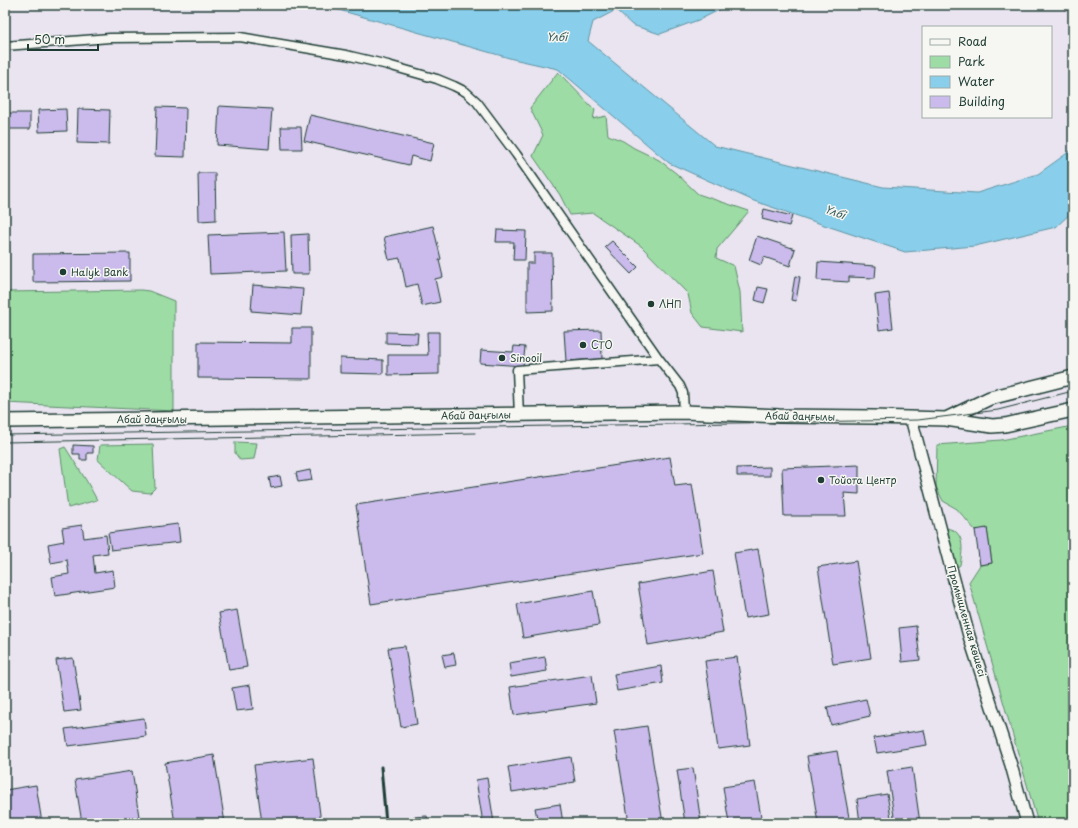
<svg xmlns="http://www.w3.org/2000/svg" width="1078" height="828" viewBox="0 0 1078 828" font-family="'Playpen Sans',sans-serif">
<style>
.green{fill:#9ddca4;stroke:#5e8c6c}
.water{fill:#89ceeb;stroke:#5f94a2}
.building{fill:#cbbbec;stroke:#1f3d34}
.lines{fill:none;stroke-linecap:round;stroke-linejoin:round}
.minor-casing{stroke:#1f3d34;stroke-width:11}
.secondary-casing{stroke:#1f3d34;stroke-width:14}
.primary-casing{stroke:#1f3d34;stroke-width:16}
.minor{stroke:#f6f6f2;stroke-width:8}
.secondary{stroke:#f6f6f2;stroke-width:11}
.primary{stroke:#f6f6f2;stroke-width:13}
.tram{stroke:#1f3d34;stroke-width:1}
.rail{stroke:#1f3d34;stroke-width:3}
.poi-dot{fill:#1f3d34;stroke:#f6f6f2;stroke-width:1.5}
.labels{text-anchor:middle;stroke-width:3;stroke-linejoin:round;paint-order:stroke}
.poi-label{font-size:10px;fill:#1f3d34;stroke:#f6f6f2;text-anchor:start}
.street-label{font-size:10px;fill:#1f3d34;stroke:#f6f6f2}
.water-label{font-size:11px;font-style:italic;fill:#345a59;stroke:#f6f6f2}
</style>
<rect width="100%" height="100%" fill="#e9e4f0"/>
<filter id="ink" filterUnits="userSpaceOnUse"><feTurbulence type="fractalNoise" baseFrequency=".025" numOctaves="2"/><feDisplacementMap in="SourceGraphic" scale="8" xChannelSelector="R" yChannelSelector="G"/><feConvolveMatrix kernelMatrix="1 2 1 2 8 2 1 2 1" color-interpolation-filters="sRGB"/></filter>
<g filter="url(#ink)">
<path class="green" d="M558 72 595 110 593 119 606 116 608 135 623 141 634 148 659 160 677 174 698 194 749 211 717 249 716 258 734 266 740 292 742 332 703 327 692 313 688 294 641 246 593 213 570 215 560 195 533 156 543 135 530 108Z
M141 290 149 291 174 301V411L5 403V292Z
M1073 426V822L1038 823 969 582 980 565 992 563 987 529 975 530 957 509 943 501 936 487 937 445 1001 440Z
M235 442 257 443 254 459 240 460 235 453Z
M153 444 155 488 150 493 132 491 98 460 100 445Z
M65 447 86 480 97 500 68 508 60 449Z
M941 528C944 528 948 528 950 529 966 533 962 554 960 565L952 572Z"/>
<path class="water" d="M321 5H729L701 19 660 34 632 25 616 10 593 22 588 41 715 146 883 187 977 193 1038 174 1073 149V211L1056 227 975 246 905 252 827 226 754 201 669 163 558 69 513 59Z"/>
<path class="building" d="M219 106 272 109 269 149 217 145Z
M157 107 186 108 185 157 155 156Z
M66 109 67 131 39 132 38 110Z
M78 109 110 110 109 144 77 143Z
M5 113H30V129H5Z
M310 115 434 143 430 161 411 156 409 165 304 141Z
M281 127H301L302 149H282Z
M198 173H215L216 220 199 221Z
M764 209 792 216 789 226 762 219Z
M433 226 441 259 439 260 443 277 435 279 440 302 422 306 417 284 406 287 400 258 389 260 384 237Z
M497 230 526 231 525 260H513L514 242H496Z
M284 232 286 271 210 274 208 235Z
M308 234 309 274H292L291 235Z
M757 236 795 249 790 266 764 257 761 265 749 260Z
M612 241 638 267 631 274 605 247Z
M130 253V281L33 282V254Z
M534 253H552L553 311 527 312V263H534Z
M818 262 876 266 875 278 849 277V282L817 280Z
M795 276 800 277 796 301 791 300Z
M253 285 303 289 301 315 251 311Z
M758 287 768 289 764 303 755 300Z
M889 293 893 328 879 330 875 295Z
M292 328H311V379L198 378V342L292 343Z
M601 330 602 359 566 361 564 331Z
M386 332 418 333 417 344 386 343Z
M427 332H439V374L388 375V355H428Z
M514 346 525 347 523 366 480 363 481 350 513 352Z
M340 358 383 360V374L340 373Z
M73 445 93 446V453H87V460H80V454H73Z
M670 457 675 486 692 484 703 553 371 604 356 505Z
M859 465V494L844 493 846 516H784L782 468Z
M770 467V476H737V468Z
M310 470 312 480 298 482 296 473Z
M280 476 282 486 271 488 269 478Z
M178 524 180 542 111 550 108 533Z
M82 525 84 538 106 535 108 553 93 555 95 573 113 570 115 587 55 596 52 577 69 574 67 560 51 563 48 544 64 541 62 528Z
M987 528 992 563 980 565 975 530Z
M758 549 769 614 745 618 734 553Z
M856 561 871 658 833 664 818 567Z
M713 571 723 632 648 645 638 584Z
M593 591 599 625 523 638 517 604Z
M237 610 247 667 229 670 219 613Z
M916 626 920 660 902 662 899 628Z
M405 646 417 724 401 727 388 648Z
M454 653 456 665 445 667 442 655Z
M545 657 547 671 511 677 509 663Z
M737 657 750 745 718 749 705 661Z
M73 658 81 710 64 712 56 660Z
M661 666 663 683 617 691 614 674Z
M592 675 596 703 514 715 510 687Z
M250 685 253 709 236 711 232 688Z
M866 699 870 716 831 725 827 707Z
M144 718 146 736 68 746 65 729Z
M647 726 663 823H629L614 731Z
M924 730 927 745 877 753 874 738Z
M837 751 850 823H818L807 756Z
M214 755 225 823H175L165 763Z
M571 757 575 782 512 792 508 767Z
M313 758 321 823H262L254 765Z
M912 767 920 823H895L887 771Z
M693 768 701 823H685L677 770Z
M132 771 140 823H82L75 780Z
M487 778 494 823H483L476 780Z
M755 782 762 823H729L723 787Z
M36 785 42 823H5V790Z
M887 794 892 823H860L857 799Z
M560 804 563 823H538L535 808Z
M427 816 428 823H413V817Z"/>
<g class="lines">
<g class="minor-casing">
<path id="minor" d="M5 46 110 38 240 37 346 55 388 65 437 79 454 86 466 92 477 102 516 154 659 359 680 386 683 393 684 412
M519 415 517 370 659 359"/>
</g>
<g class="secondary-casing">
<path id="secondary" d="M911 418 969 636 1011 765 1027 823"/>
</g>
<g class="primary-casing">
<path id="primary" d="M946 419 990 398 1073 377
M5 421 684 412 779 416 873 417 946 419 992 426 1005 425 1073 410"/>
</g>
<use href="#minor" class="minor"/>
<use href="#secondary" class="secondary"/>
<use href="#primary" class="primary"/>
<path class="tram" d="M5 435 918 420 998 410 1073 391
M5 442 475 433"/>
<path class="rail" d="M381 767 386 823"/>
</g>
</g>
<g class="poi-dot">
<circle cx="63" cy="272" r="4"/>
<circle cx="651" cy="304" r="4"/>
<circle cx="583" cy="345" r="4"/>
<circle cx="502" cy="358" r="4"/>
<circle cx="821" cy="480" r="4"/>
</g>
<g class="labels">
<g class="poi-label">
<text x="71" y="276">Halyk Bank</text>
<text x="659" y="308">ЛНП</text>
<text x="591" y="349">СТО</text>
<text x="510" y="362">Sinooil</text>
<text x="829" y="484">Тойота Центр</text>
</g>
<g class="street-label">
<text transform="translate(476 415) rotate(-1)" y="4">Абай даңғылы</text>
<text transform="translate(800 416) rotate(1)" y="4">Абай даңғылы</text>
<text x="152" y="423">Абай даңғылы</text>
<text transform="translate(967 621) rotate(74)" y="4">Промышленная көшесі</text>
</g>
<g class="water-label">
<text x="557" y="41">Үлбі</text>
<text transform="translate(835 212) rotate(20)" y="4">Үлбі</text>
</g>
</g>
<rect width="1078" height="828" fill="none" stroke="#f6f6f2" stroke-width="20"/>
<rect x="10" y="10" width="1058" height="808" fill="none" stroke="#1f3d34" stroke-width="1.5" filter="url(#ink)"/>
<rect x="922" y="26" width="130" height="92" fill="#f6f6f2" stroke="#a0aca6"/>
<rect x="930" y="39" width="20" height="6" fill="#f6f6f2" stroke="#a0aca6"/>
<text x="958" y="46" font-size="12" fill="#1f3d34">Road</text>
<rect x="930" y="56" width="20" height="12" fill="#9ddca4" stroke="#a0aca6"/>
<text x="958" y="66" font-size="12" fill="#1f3d34">Park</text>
<rect x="930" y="76" width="20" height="12" fill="#89ceeb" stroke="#a0aca6"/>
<text x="958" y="86" font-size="12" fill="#1f3d34">Water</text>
<rect x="930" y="96" width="20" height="12" fill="#cbbbec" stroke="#a0aca6"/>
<text x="958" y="106" font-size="12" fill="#1f3d34">Building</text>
<path d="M28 44v6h70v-6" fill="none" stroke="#1f3d34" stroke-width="2"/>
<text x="34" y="44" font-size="12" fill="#1f3d34" stroke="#f6f6f2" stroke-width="3" paint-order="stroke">50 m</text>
</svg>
